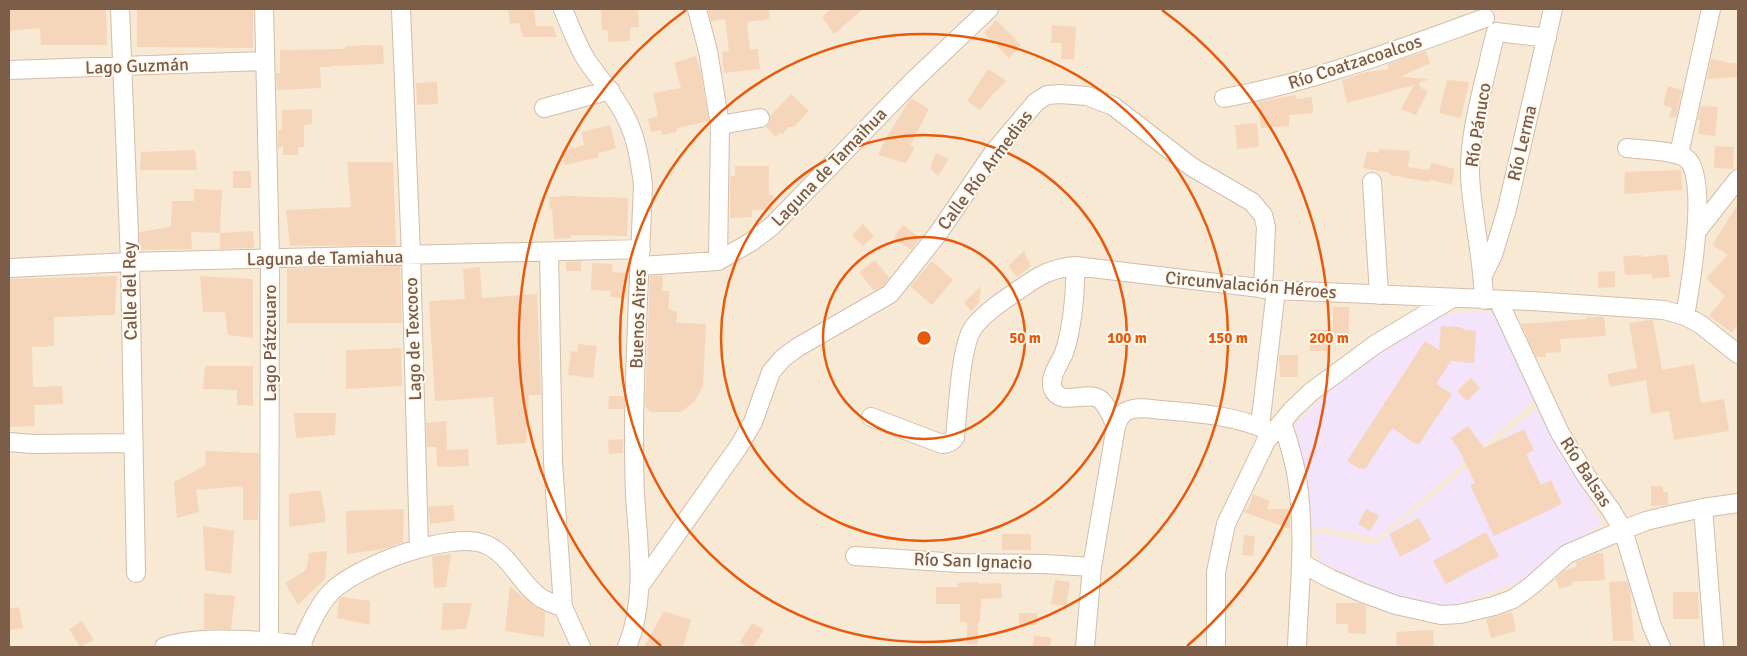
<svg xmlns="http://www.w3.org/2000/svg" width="1747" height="656" viewBox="0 0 1747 656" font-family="Signika,sans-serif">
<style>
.residential{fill:#f7e9d4}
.education{fill:#f3e3fb}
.building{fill:#f6d6bb}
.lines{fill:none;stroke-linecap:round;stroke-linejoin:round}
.minor-casing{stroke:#d2beab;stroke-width:20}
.minor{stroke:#fff;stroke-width:18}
.ring{fill:none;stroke:#e8590c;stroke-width:2.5}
.labels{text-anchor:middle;stroke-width:4;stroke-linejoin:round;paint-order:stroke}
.street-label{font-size:18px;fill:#7b5d48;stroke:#fff9ef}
.centre{fill:#e8590c;stroke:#fff9ef;stroke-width:2.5}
.ring-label{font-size:15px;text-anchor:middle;font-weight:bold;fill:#e8590c;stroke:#fff9ef;stroke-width:4;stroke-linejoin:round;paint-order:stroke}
</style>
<rect width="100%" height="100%" fill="#fef6e7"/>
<path class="residential" d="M9 9H1738V647H9Z"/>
<path class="education" d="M1494 311 1535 400 1378 538 1320 527 1310 531 1306 472 1295 424 1364 359 1428 314Z
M1537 408 1602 523 1527 579 1444 610 1397 597 1321 562 1311 538 1320 532 1375 545Z"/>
<path class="building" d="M9 9H106L107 45H41L40 28 9 31Z
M137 9H253V48L137 47Z
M508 9H534L536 26H553L557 37H523L519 23 510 24Z
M601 9H638L639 27 630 28V41L608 42V30H602Z
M708 9H769L770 19 747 22 750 50 758 49 760 69 724 73 722 52 729 51 725 19 711 21Z
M831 9H863L834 34 822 17Z
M996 20 1021 45 1009 58 984 33Z
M1052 25 1076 27 1074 60 1061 59 1062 43H1051Z
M383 45 384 64 330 66V67H320L321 88 277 90 276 73H280V50L345 49V46Z
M1426 51 1430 63 1400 77 1430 79 1419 83 1421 88 1428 91 1416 115 1401 109 1414 85 1347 103 1342 80 1367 72 1389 69 1387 64Z
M696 56 700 69 709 121 677 128 676 132 662 135 661 130 651 132 648 119 658 116 653 93 681 88 674 63Z
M1711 59 1731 63H1738V77L1707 79Z
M988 69 1007 81 992 95 980 110 967 101Z
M1447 80 1469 82 1461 118 1439 113Z
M437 82 438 104 417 105 416 83Z
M1668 86 1682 90 1676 118 1669 117 1672 108 1663 105Z
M791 94 809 111 794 127H788L783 134 780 133 776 137 766 127 770 122V116Z
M1296 95V99L1312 97 1313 113 1289 115V126L1261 128 1258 102Z
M911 98 929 109 910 146 915 147 906 163 878 155 886 138Z
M1701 106 1718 107 1715 136 1698 134 1700 120H1697Z
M312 109V124L304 125V147H298V155H283V146L278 148V130H282V110Z
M1257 123 1259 147 1237 149 1235 125Z
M610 125 616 148 598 153 599 157 565 165 561 151 584 145 582 132Z
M1715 146 1734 147 1733 169 1714 168Z
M1380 149 1410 151 1408 167 1428 170 1432 163 1455 169 1452 185 1430 180 1429 182 1390 175V173L1363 168 1367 151 1378 153Z
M195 150 197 170H140L141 152Z
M936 153 949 159 938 176 930 168Z
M347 162H393L396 245 290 246 286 210 351 207Z
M735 166H769V195H773V209L752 210V217L730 218V176H735Z
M1681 170 1682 190 1624 194 1625 172Z
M233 171H251V188H233Z
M194 189 222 190 220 233 191 232 192 249 140 250 139 232 171 227 172 201H194Z
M568 196 628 198 627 236 571 235V238L554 239 552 209H550L549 197Z
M1738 204V324L1732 333 1709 316 1725 296 1706 278 1728 255 1712 245Z
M863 224 874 236 863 246 852 235Z
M903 225 920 238 911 250 894 237Z
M253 231 254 248 220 249V233Z
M1024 251 1031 266 1017 277 1008 266Z
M1667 254 1670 277 1652 279V274L1625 275 1623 256 1642 255V257Z
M875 260 889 278 883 286 874 291 859 272Z
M581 261V271H566V262Z
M932 261 953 280 932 305 910 286Z
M592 263 613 264 612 272 627 273 625 298 610 297 611 291 591 290Z
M400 266 402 323H287V269Z
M480 267 482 298 537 294 541 395H529L526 443 497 445 493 397 435 401 429 301 465 299 463 269Z
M1615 271V287L1598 288V272Z
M662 275 663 278 662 291H670L668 308 677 312 676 323 706 324 703 386 695 401 681 412H650L645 406 650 276Z
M117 276 115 315 54 317V346L32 347 33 387 62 386 63 404 34 405 35 426 9 427V279Z
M200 276 253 279V338L228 335 225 312H203Z
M981 286 979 303 971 311 964 303Z
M1333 307H1349V341H1327V351H1310V330H1333Z
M1587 317H1604L1606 336 1560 339 1561 352 1546 353V357H1536L1521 324 1587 319Z
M1649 320H1653L1662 370 1694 364 1701 403 1724 399 1729 431 1674 440 1669 411 1651 414 1646 380 1610 387 1607 374 1637 368 1629 323Z
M1441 326 1460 327 1465 330 1476 331 1474 363 1451 361 1436 384 1452 394 1419 444 1414 443 1392 428 1365 469 1358 468 1347 461 1425 341 1439 350Z
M578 344 597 346 593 378 568 375 571 351 577 352Z
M401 348 402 386 346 389V350Z
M1279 355H1298V377H1280Z
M205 366H253V406L237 405V390L203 389Z
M1471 378 1480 388 1467 401 1457 391Z
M609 396H624V409H608Z
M294 413H336L335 435 296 438Z
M446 421 447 450 468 449 469 466 437 467 436 447H427L426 423Z
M1468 426 1484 448 1524 429 1534 450 1526 454 1541 485 1551 480 1562 504 1494 536 1470 485 1475 483 1459 450 1451 438Z
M623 439V453L609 454 608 440Z
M205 451 259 453 258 520H243V486L196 490 199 512 177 518 174 482 206 465Z
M1651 486H1663V492H1668V505L1651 506Z
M321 490 326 522 289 527V494Z
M1253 494 1270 501 1267 509H1290V529L1244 512 1245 509H1248Z
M453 505 455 521 430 524 428 507Z
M404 509 403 542 384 549 347 554 346 511Z
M1366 509 1379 516 1370 531 1358 524Z
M1419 518 1431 540 1400 557 1389 534Z
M203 526 234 531 231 574 205 570Z
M1486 532 1499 556 1446 584 1433 561Z
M1002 534H1031V550H1002Z
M1244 535 1255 536 1253 556 1242 555Z
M327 551 325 579 298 605 285 583 306 570 309 553Z
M1603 553 1605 580 1571 582 1572 585 1559 589 1556 578 1564 571 1576 567V562L1595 554Z
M451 554 446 587 434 588 432 556Z
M1055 580 1070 582 1066 606 1051 604Z
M1627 581 1630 589 1634 641H1613L1609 582Z
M979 582V584L1001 583 1002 598 981 599 980 622H978V644H967V622H960V604H936V587H958V583Z
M510 586 534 606 545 612 544 637 505 631Z
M1673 592H1698L1699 619H1673Z
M204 593 235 596 231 629H204Z
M342 597 370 601V625L337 618 339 599Z
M443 603H472L466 629 441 630Z
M1336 603H1360L1366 606V634L1348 633V624H1336Z
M19 607 23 628 9 630V609Z
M664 611 691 620 683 647H644Z
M1512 612 1516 631 1491 638 1486 619Z
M1019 613H1037V625H1019Z
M82 621 94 640 80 647 69 629Z
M752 623 764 630 753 647H748L740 642Z
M1433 630 1434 647H1397L1396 632Z
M1034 636 1051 637 1050 647H1033Z"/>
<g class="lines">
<g class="minor-casing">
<path id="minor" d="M120 9 130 262 136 573
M264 9 270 259 269 641 301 645 303 647
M401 9 411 255 419 549
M563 9C570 26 577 45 587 61 602 82 619 101 629 124 638 144 640 164 643 184 640 265 635 345 634 426 634 449 634 472 635 494 638 545 647 599 627 647
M697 9 708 51 720 125 718 261
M9 70 265 61
M1224 98C1314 82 1399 49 1485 18
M544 108 610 90
M720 125 760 118
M1627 148C1641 150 1676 150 1687 159 1709 177 1690 288 1685 316
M1679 154 1711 9
M1372 182 1379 295
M1697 231 1738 179
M640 266 718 261 751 242 772 226 913 81 989 9
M1075 266C1076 291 1072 330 1064 353 1060 363 1048 378 1053 389 1060 408 1088 389 1101 400 1108 407 1112 418 1116 426
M9 268 130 262 641 249
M1483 275 1493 255 1507 209 1553 9
M1484 300C1483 258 1472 217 1470 175 1469 132 1483 89 1492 47L1496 32 1547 38
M1498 300 1560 433 1587 477 1611 510 1623 530 1652 626 1661 647
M871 417 942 444C948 443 951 443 955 437 958 411 960 348 973 328 984 313 1001 302 1017 291 1039 276 1048 269 1075 266L1276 290 1532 301 1664 310 1685 316 1700 324 1738 354
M1282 422C1288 440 1294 459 1297 478 1306 534 1299 591 1297 647
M1260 426 1276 290
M9 442 33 444 132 443
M1703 508 1714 647
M855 556 959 563 1044 564 1092 567
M1301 563 1331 579 1363 593 1396 605 1441 615 1460 614 1494 606 1513 599 1531 586 1567 554 1623 530 1646 521 1675 514 1703 508 1738 503
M639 587 739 446 753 422 771 372 783 358 798 347 890 294 937 235 993 153 1036 102 1047 95 1060 94 1087 96 1113 106 1192 167 1252 202 1263 215 1266 227 1263 289
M563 607 581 647
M301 645C309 627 317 607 331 592 357 566 452 529 487 545 511 556 520 584 541 598 548 602 555 605 563 607L553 462 549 252
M164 647C194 636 237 640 269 641L268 647
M1085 647 1092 567 1116 426C1119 420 1120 414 1127 411 1137 406 1151 409 1162 410 1199 413 1238 416 1272 432
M1216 647V572L1226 524 1266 441 1292 410 1311 392 1376 344 1451 299"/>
</g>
<use href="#minor" class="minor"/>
</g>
<g class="ring">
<circle cx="924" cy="338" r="101"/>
<circle cx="924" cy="338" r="203"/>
<circle cx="924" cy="338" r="304"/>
<path d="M661 646A405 405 0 0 1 686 10M1162 10A405 405 0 0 1 1187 646"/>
</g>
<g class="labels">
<g class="street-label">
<text transform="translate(1355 62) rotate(-18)" y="6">Río Coatzacoalcos</text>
<text transform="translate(137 66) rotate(-2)" y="6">Lago Guzmán</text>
<text transform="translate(1478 125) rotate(-81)" y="6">Río Pánuco</text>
<text transform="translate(1522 143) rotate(-77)" y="6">Río Lerma</text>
<text transform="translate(829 167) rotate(-46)" y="6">Laguna de Tamaihua</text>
<text transform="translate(985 170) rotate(-53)" y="6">Calle Río Armedias</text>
<text transform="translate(325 258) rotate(-1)" y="6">Laguna de Tamiahua</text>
<text transform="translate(1251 285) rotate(5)" y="6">Circunvalación Héroes</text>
<text transform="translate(130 291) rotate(-91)" y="6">Calle del Rey</text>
<text transform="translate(638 319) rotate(-88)" y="6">Buenos Aires</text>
<text transform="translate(413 339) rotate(-92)" y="6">Lago de Texcoco</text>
<text transform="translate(270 343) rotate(-90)" y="6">Lago Pátzcuaro</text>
<text transform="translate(1586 472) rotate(57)" y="6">Río Balsas</text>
<text transform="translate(973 561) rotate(2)" y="6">Río San Ignacio</text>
</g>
</g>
<circle cx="924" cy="338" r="8" class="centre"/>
<g class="ring-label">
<text x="1025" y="343">50 m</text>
<text x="1127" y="343">100 m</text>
<text x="1228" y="343">150 m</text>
<text x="1329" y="343">200 m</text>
</g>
<rect width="1747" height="656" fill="none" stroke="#7b5d48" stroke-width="20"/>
</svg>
